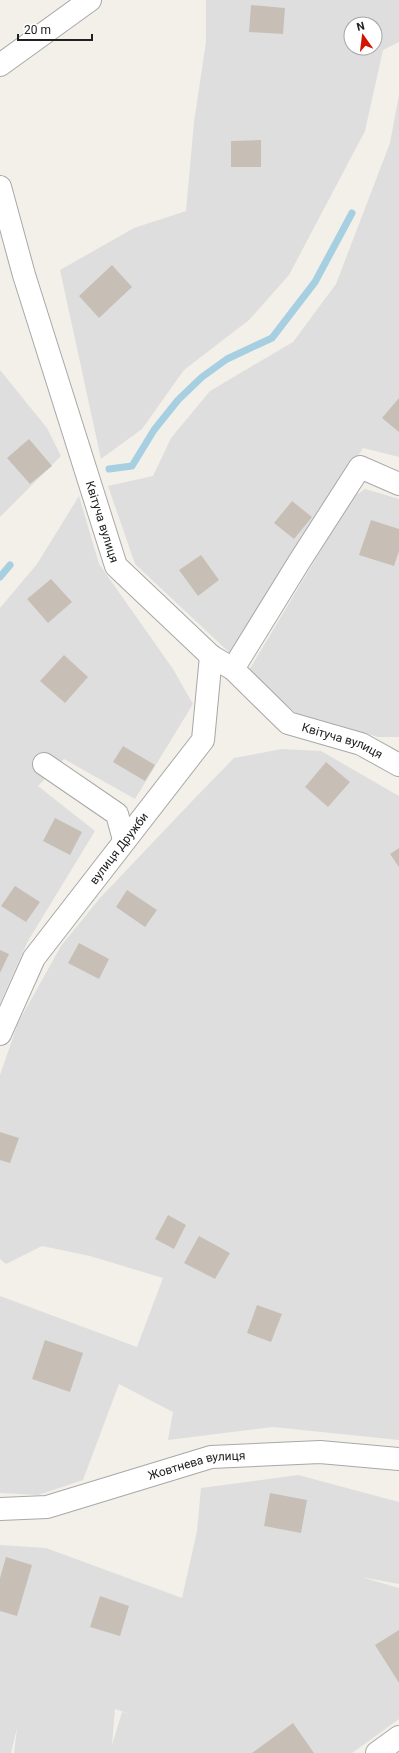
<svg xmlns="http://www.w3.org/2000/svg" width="399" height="1753" viewBox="0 0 399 1753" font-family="Roboto,sans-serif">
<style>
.residential{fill:#dfdede;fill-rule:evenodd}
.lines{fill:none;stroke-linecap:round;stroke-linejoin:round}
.stream{stroke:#a6cfe2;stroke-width:7}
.building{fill:#c7bfb6}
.minor-casing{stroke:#a8a8a8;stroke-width:24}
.minor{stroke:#fff;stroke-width:22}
.labels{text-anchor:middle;stroke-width:3;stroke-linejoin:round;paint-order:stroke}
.street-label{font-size:12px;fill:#212121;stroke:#fff}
</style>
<rect width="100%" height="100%" fill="#f2f0e8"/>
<path class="residential" d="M206 0H399V42L383 50 365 131 289 275 249 320 184 370 142 429 101 459 60 270 134 228 186 211 194 122 206 42ZM351 24H375V48H351Z
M399 95V457L363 448 232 655 135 564 108 486 153 476 171 438 210 391 293 342 336 284 390 143Z
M0 370 47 428 61 456 0 517Z
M365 489 399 499V737H378L296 713 248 672 352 498Z
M79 496 99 564 173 669 193 704 135 799 64 759 38 786 95 831 28 941 0 1003V608L37 564Z
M282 749 321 751 399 796V1440L273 1427 168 1440 173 1412 119 1384 83 1480 38 1495 0 1493V1296L137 1347 163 1278 90 1256 42 1246 6 1264 0 1259V1075L18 1023 61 946 100 898 195 798 234 758Z
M298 1475 399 1502V1584L361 1577 399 1588V1719L352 1753H14L17 1728 11 1753H0V1545L46 1548 182 1598 197 1531 201 1488ZM115 1709 130 1714 122 1712 112 1745Z"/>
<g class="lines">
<path class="stream" d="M109 469 132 466 154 430 178 400 202 377 227 359 272 338 315 282 352 213
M0 577 10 565"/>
</g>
<path class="building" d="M251 5 285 8 283 34 249 32Z
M261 140V167H231V141Z
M112 265 132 287 99 318 79 296Z
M399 398V432L382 418Z
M29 439 52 466 30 484 7 458Z
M292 501 312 517 294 539 274 523Z
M371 520 399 529V551L394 566 359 555Z
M201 555 219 580 198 596 179 570Z
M51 579 72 602 48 623 27 599Z
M64 655 88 677 65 703 40 681Z
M123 746 155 765 145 781 113 762Z
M326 762 350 782 328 807 305 787Z
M55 818 82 832 70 855 43 841Z
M399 848V867L390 854Z
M15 886 40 902 26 922 1 906Z
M127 890 157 910 145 927 116 907Z
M79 943 109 959 99 979 68 963Z
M0 950 9 954 0 973Z
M0 1132 19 1138 10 1163 0 1160Z
M168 1215 186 1225 174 1249 155 1239Z
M199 1236 230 1253 215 1279 184 1263Z
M257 1305 282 1314 271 1342 247 1333Z
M45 1340 83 1353 70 1392 32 1379Z
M270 1493 307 1500 301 1533 264 1526Z
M6 1557 32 1565 17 1616 0 1611V1578Z
M100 1596 129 1606 120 1636 90 1627Z
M399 1630V1683L375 1645Z
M293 1723 314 1753H252Z"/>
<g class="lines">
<g class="minor-casing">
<g id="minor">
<path d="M0 65 90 0"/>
<path id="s1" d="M0 187 24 275 116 566 211 656 233 669 288 723 361 744 399 765"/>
<path d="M233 669 299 562 360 467 399 484"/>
<path d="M44 764 117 814 124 840"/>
<path id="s2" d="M0 1034 34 958 203 740 211 656"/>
<path id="s3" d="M0 1509 47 1507 211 1457 320 1452 399 1459"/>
<path d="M377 1753 399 1737"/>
</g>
</g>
<use href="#minor" class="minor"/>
</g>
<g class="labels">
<g class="street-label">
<text dy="4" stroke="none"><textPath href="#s1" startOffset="350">Квітуча вулиця</textPath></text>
<text dy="4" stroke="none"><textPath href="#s1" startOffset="687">Квітуча вулиця</textPath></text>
<text dy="4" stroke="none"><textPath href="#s2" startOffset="222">вулиця Дружби</textPath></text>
<text dy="4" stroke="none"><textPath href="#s3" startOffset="203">Жовтнева вулиця</textPath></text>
</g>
</g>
<g transform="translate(363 36) rotate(346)"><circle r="19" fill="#ffffff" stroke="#a6a6a6"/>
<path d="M0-3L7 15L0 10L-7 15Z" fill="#d31300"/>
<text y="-6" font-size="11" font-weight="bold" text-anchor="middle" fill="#212121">N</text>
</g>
<path d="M18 34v6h74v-6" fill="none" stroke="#212121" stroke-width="2"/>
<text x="24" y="34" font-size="12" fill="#212121" stroke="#ffffff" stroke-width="3" paint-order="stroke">20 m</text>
</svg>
